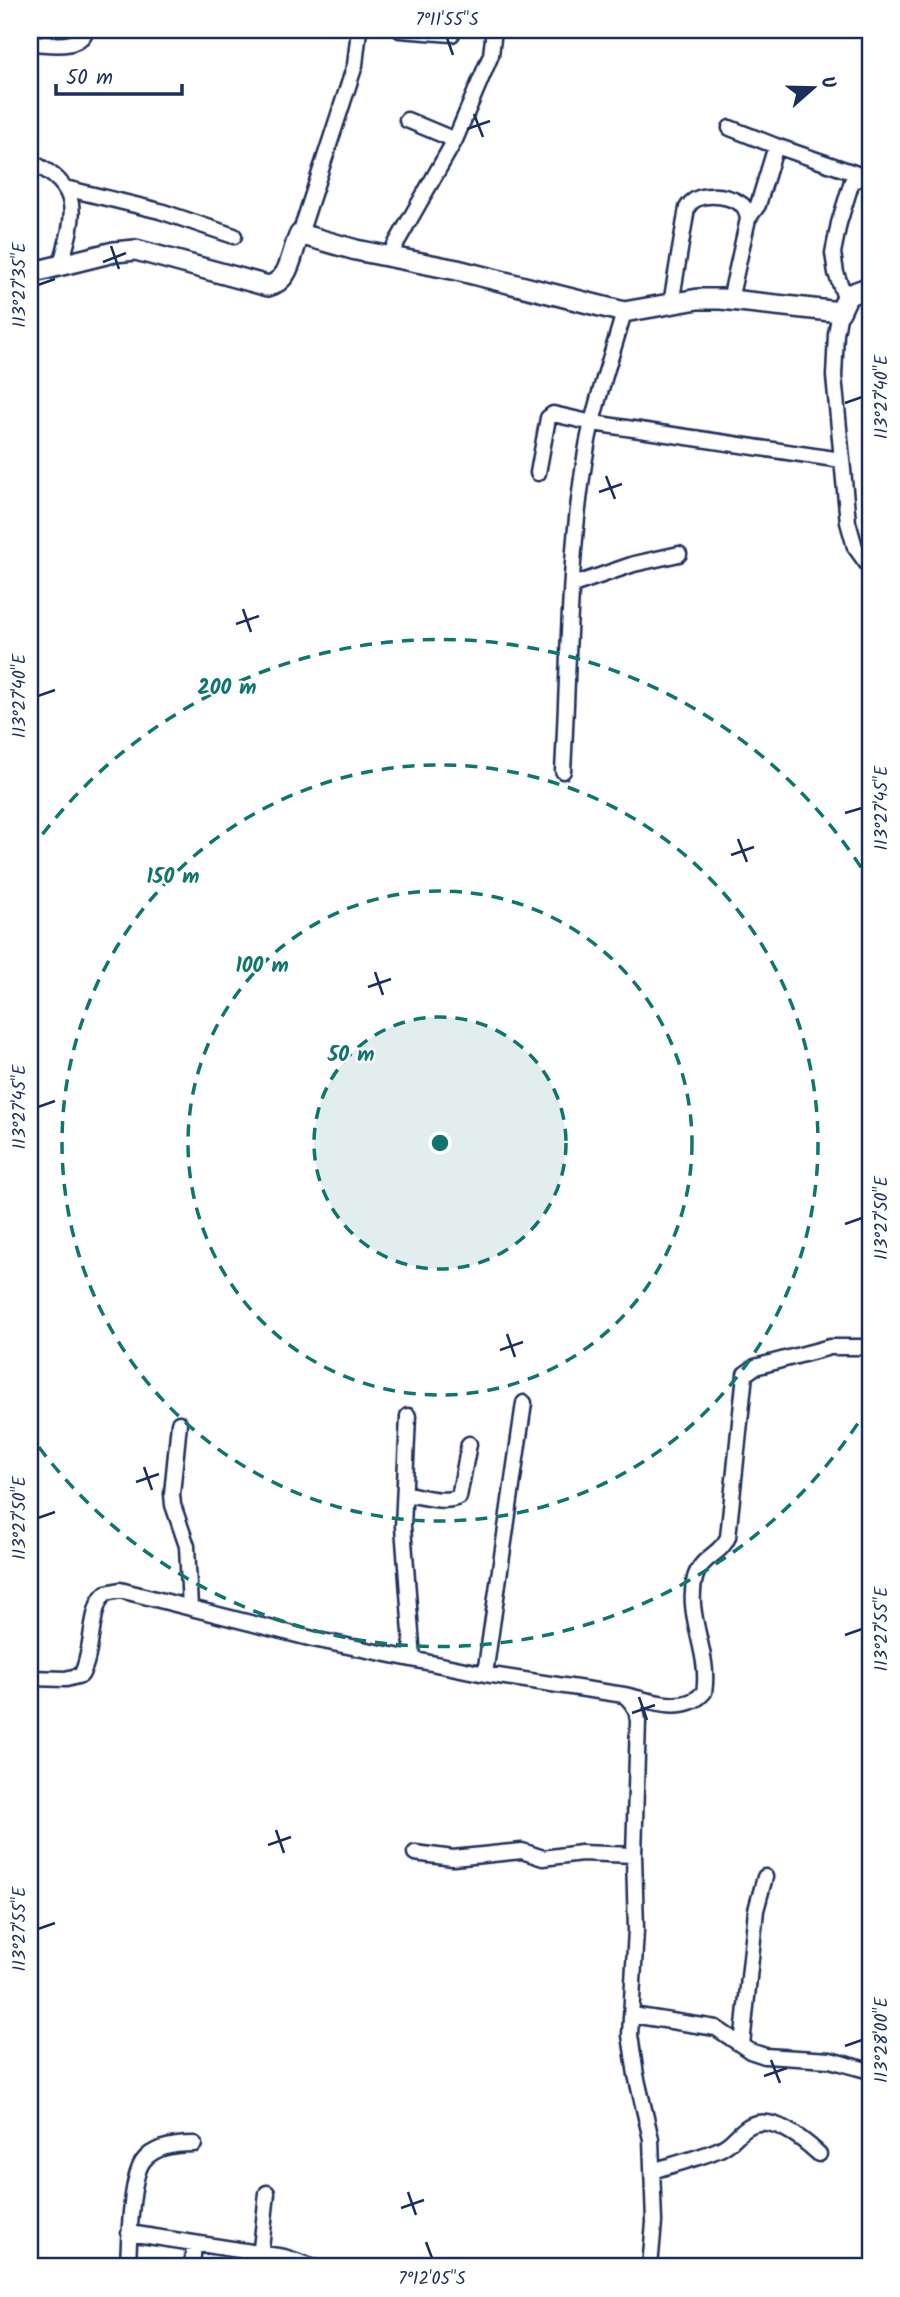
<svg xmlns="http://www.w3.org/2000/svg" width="900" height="2297" viewBox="0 0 900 2297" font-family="Kalam,sans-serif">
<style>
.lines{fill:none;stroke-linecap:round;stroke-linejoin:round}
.street-casing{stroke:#1b2f5e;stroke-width:19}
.secondary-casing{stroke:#1b2f5e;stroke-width:24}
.street{stroke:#fff;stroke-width:14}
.secondary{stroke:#fff;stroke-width:19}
.ticks{fill:none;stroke:#1b2f5e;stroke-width:2.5}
.ring{fill:none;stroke:#0f766e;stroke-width:3.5;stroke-dasharray:12 9}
.centre{fill:#0f766e;stroke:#fff;stroke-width:3.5}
.ring-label{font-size:21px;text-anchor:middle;font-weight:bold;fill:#0f766e;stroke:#fff;stroke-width:5;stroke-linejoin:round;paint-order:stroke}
.neatline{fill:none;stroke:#1b2f5e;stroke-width:2.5}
.ticks-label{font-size:18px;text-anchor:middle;fill:#1b2f5e}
</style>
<rect width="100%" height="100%" fill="#fff"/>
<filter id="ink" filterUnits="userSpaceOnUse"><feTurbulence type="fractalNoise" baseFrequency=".0143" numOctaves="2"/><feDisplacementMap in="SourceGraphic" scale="14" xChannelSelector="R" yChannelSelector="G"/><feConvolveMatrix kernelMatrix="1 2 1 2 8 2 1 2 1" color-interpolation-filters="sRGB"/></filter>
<g filter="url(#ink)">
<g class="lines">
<g class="street-casing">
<path id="street" d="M400 30 452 34
M30 43C49 43 78 51 86 30
M407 120 455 140
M730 128 776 146 758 205 748 219
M776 146 866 177
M30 162C86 187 74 218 60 267
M65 188 160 211 234 236
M300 234 355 65 359 30
M389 256 455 140 491 55 494 30
M846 300 836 273 833 253 839 223 852 181 870 175
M671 304 687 208C696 191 726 194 741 204 746 207 747 213 748 219L730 300
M840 312 836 334 834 376 848 522 855 547 870 568
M538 473 548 418 553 414 593 423 841 460
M573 585 634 564 679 554
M563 771C569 663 568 553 587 446 595 401 612 356 624 312
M408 1416 403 1527 413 1659
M179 1423 172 1494 173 1505 187 1546 190 1608
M406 1494C421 1496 444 1504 459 1497L469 1444
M485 1674 524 1403
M30 1678 66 1679 81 1675C94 1654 89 1605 106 1593L120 1590 313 1639 485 1674 624 1695C633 1703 637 1709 638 1721L634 1855 636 1930 630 2035 636 2075 651 2139 654 2222 650 2267
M625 1695C648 1700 685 1715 704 1692 711 1654 685 1616 695 1578 701 1556 721 1555 728 1537L745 1374 755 1367 830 1347H870
M415 1853 453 1858 522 1851 543 1858 581 1853 634 1855
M632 2015 716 2028 750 2051 765 2056 830 2060 870 2071
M742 2045 756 1910 765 1877
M652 2171C675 2164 699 2158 720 2149 732 2144 736 2135 746 2128 769 2111 803 2139 819 2154
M129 2233 284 2257 315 2267
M128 2267C129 2244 130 2176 144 2160 155 2146 178 2144 194 2144
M192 2267 194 2243
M259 2267 267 2193"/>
</g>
<g class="secondary-casing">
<path id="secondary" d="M30 273 114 252 136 250 268 286C292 280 290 253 300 234L356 250 457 270 624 312 698 299H721L840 312 848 295 870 287"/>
</g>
<use href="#street" class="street"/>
<use href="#secondary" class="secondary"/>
</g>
</g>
<path class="ticks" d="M447 38 453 55M474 114 483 137M467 129 490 121M111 246 119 269M103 262 126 253M38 285 55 279M845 403 862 397M606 476 615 499M599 492 622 484M243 609 251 632M236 624 259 616M38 696 55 690M845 813 862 808M738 839 747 862M731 855 754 847M375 972 383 995M368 987 391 979M38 1107 55 1101M845 1224 862 1218M507 1334 515 1357M500 1350 523 1342M144 1467 152 1490M136 1482 159 1474M38 1518 55 1512M845 1635 862 1629M639 1697 647 1720M632 1713 655 1705M276 1830 284 1853M268 1845 291 1837M38 1929 55 1923M845 2046 862 2040M771 2060 780 2083M764 2076 787 2068M408 2192 416 2215M401 2208 424 2200M426 2242 432 2258"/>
<circle cx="440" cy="1143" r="126" fill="#0f766e" fill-opacity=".12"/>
<g class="ring">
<circle cx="440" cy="1143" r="126"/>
<circle cx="440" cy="1143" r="252"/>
<circle cx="440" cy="1143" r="378"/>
<path d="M869 1406A503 503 0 0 1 30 1435M30 851A503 503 0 0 1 869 880"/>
</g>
<circle cx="440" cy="1143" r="10" class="centre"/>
<g class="ring-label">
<text x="227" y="694">200 m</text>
<text x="173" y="883">150 m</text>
<text x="262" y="972">100 m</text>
<text x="351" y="1061">50 m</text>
</g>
<rect width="900" height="2297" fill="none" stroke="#fff" stroke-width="77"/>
<g transform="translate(813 88) rotate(70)" stroke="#ffffff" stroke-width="5" paint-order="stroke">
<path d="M0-5L12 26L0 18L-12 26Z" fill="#1b2f5e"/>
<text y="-10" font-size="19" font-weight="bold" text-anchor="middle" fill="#1b2f5e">U</text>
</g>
<path d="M56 84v10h126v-10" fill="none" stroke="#1b2f5e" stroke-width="3.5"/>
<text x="66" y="84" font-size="21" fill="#1b2f5e" stroke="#ffffff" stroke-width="5" paint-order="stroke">50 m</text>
<rect x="38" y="38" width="824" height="2220" class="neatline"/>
<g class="ticks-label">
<text x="447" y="25">7°11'55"S</text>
<text transform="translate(19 285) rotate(-90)" y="6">113°27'35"E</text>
<text transform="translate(881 397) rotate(-90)" y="6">113°27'40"E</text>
<text transform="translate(19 696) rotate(-90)" y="6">113°27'40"E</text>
<text transform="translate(881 808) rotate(-90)" y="6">113°27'45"E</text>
<text transform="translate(19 1107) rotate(-90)" y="6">113°27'45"E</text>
<text transform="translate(881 1218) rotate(-90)" y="6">113°27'50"E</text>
<text transform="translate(19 1518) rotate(-90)" y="6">113°27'50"E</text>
<text transform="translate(881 1629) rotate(-90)" y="6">113°27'55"E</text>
<text transform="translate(19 1929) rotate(-90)" y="6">113°27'55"E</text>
<text transform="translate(881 2040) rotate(-90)" y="6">113°28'00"E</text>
<text x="432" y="2284">7°12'05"S</text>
</g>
</svg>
